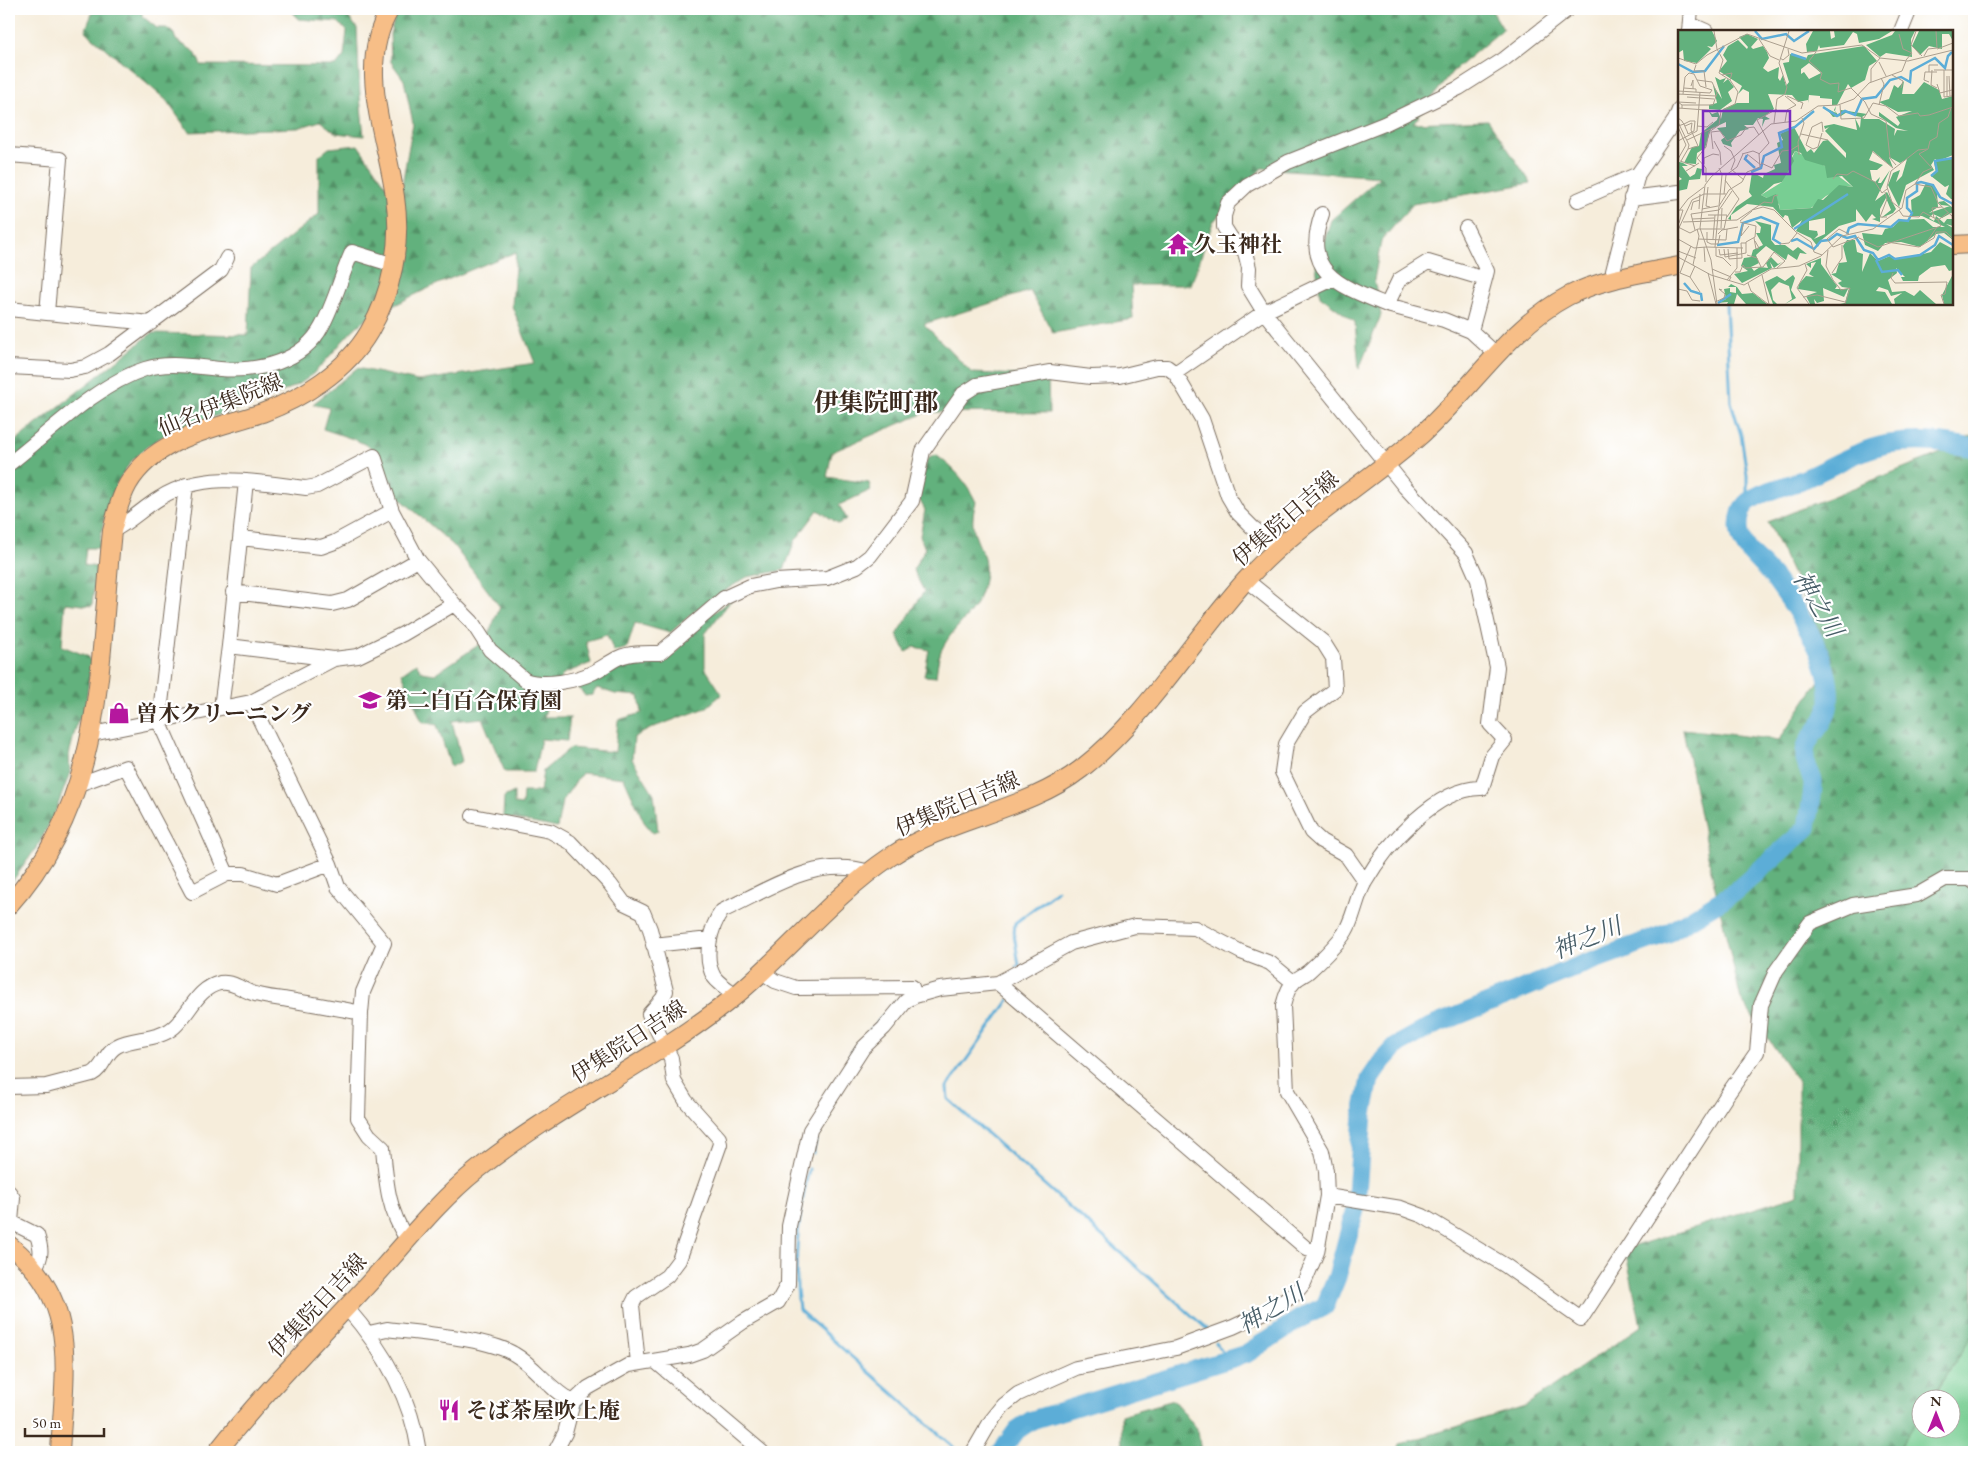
<svg xmlns="http://www.w3.org/2000/svg" width="1983" height="1461" viewBox="0 0 1983 1461" font-family="'EB Garamond','Noto Serif JP',serif">
<style>
.green{fill:#78ce93;stroke:#5a7c58}
.forest{fill:url(#forest-firs);stroke:#4e6e4e}
.lines{fill:none;stroke-linecap:round;stroke-linejoin:round}
.stream{stroke:#5cadd7;stroke-width:3}
.river{stroke:#5cadd7;stroke-width:19}
.minor-casing{stroke:#7c6e60;stroke-width:16}
.major-casing{stroke:#7c6e60;stroke-width:20}
.minor{stroke:#fff;stroke-width:14}
.major{stroke:#f7be87;stroke-width:18}
.labels{text-anchor:middle;stroke-width:4.5;stroke-linejoin:round;paint-order:stroke}
.poi-label{font-size:22px;font-weight:bold;fill:#3b2a1e;stroke:#fff;text-anchor:start}
.street-label{font-size:22px;fill:#3b2a1e;stroke:#fff}
.water-label{font-size:24px;font-style:italic;fill:#485e68;stroke:#fff}
.quarter-label{font-size:25px;font-weight:bold;fill:#3b2a1e;stroke:#fff}
.inset-river{fill:none;stroke:#5cadd7;stroke-width:2.5}
.inset-road{fill:none;stroke:#ab9f8f;stroke-width:1}
.view{fill:#7b2cbf;fill-opacity:0.15;stroke:#7b2cbf;stroke-width:2.5}
.inset-edge{fill:none;stroke:#3b2a1e;stroke-width:2.5}
</style>
<defs>
<pattern id="forest-firs" width="22" height="20" patternUnits="userSpaceOnUse" patternTransform="scale(1.25)"><rect width="22" height="20" fill="#62b17d"/><path d="M5 1l3.5 6h-7zM16 11l3.5 6h-7z" fill="#529066"/></pattern>
</defs>
<rect width="100%" height="100%" fill="#fff"/>
<filter id="ink" filterUnits="userSpaceOnUse"><feTurbulence type="fractalNoise" baseFrequency=".02" numOctaves="2"/><feDisplacementMap in="SourceGraphic" scale="10" xChannelSelector="R" yChannelSelector="G"/><feConvolveMatrix kernelMatrix="1 2 1 2 8 2 1 2 1" color-interpolation-filters="sRGB"/></filter>
<filter id="wash" filterUnits="userSpaceOnUse"><feTurbulence type="fractalNoise" baseFrequency=".0096" numOctaves="4" result="noise"/><feDisplacementMap in="SourceGraphic" scale="20" xChannelSelector="R" yChannelSelector="G"/><feGaussianBlur stdDeviation="1.12" result="paint"/><feColorMatrix in="noise" values="0 0 0 0 0 0 0 0 0 0 0 0 0 0 0 0 0 1.4 0 .05"/><feComposite in="paint" operator="in"/></filter>
<g filter="url(#wash)">
<rect width="100%" height="100%" fill="#f6eddb"/>
<path class="green" d="M1974 1332V1452H1897L1920 1416V1428H1950V1398H1932Z"/>
<path class="forest" d="M94 9H142V16L157 28H166L173 32 176 40 195 52 201 65 336 66 344 56 347 31 338 22 298 19 293 12 297 9H338L346 14 357 28 360 97 364 136 336 133 320 121 298 128 189 132 166 100 85 31Z
M397 9H1491L1503 29 1452 72 1413 123 1488 120 1531 183 1413 204 1381 241 1374 280 1381 315 1359 369 1355 322 1320 296 1316 265 1331 220 1380 177 1262 168 1213 222 1191 285H1131L1133 319 1053 333 1030 291 924 324 972 373 1048 376 1049 413 927 412 832 452 827 477 869 483 871 490 839 505 847 519 839 524 818 510 795 541 784 570 747 577 703 604 670 633 635 623 627 648 614 652 607 635 586 641 591 663 563 674 546 708 544 717H570L567 741 541 739 534 772H505L482 718 452 721 462 761 451 767 437 725 422 722 402 673 416 663 422 672 435 674 486 640 500 607 453 545 394 493 378 451 356 440 323 429 329 408 313 404 357 368 418 381 535 363 512 306 516 252C475 268 434 284 395 305 384 311 371 315 361 323 343 337 321 371 302 382 206 436 118 406 99 548H86L84 565 96 567 92 606 65 603 62 646 87 656 91 662 85 711 77 723 69 755 70 773 56 810 39 844 9 886V446L152 333 248 335 251 268 319 214V156L329 148 358 145 388 188 402 185 413 123 404 80 391 62 390 34Z
M1974 434V1332L1932 1398H1920V1416L1897 1452H1397L1400 1444 1525 1406 1641 1326 1625 1249 1798 1195V1081L1741 1000 1710 866 1683 729 1779 740 1833 660 1768 522 1941 453Z
M936 455C955 469 966 481 976 502 964 541 991 546 984 580 977 618 956 620 941 651 938 659 937 669 936 677L924 676 929 650 914 647 906 652 897 635 924 591 913 570 925 549 920 536 925 510 919 499 927 459Z
M732 599 705 634V668L722 694 706 708 654 727 634 737 632 759 654 794 658 831 653 833 644 822 624 778 582 773 562 801 557 828 503 817 504 797 514 792V804L522 805 523 792H540L543 771 570 748 615 752 618 720 642 713 639 696 615 694 597 688 592 695 585 696 580 689 572 684 619 663 662 661 675 653 705 619Z
M1174 1400 1198 1431 1201 1452H1122L1121 1415Z"/>
<g class="lines">
<path class="stream" d="M1726 304 1731 402 1741 435 1747 475V502
M1017 967 1019 965 1014 934 1015 923 1058 890
M1009 1000 947 1087 948 1099 1207 1329
M849 1058 854 1048 898 1000
M813 1153 817 1136
M809 1169C798 1217 793 1261 799 1310L959 1452
M1216 1343 1228 1360
M574 1423 583 1400"/>
<path class="river" d="M1001 1452 1017 1430 1032 1420 1246 1354 1301 1318 1325 1306 1337 1277 1356 1206 1363 1114 1370 1079 1383 1060 1396 1046 1430 1027 1581 965 1668 933 1736 891 1807 828C1809 813 1813 797 1813 782 1812 774 1805 766 1805 757 1804 741 1815 734 1823 721 1834 702 1829 679 1822 659 1813 635 1792 602 1776 581 1763 563 1739 550 1739 526 1739 517 1742 507 1748 502 1762 491 1781 488 1797 482 1827 470 1856 450 1888 444 1918 439 1945 442 1974 448"/>
</g>
</g>
<g filter="url(#ink)">
<g class="lines">
<g class="minor-casing">
<path id="minor" d="M1690 24 1706 31
M1689 31 1691 9
M1901 31 1910 9
M9 155 60 159 47 313 9 309
M1631 198 1679 192
M1578 200 1638 174
M1322 214C1301 273 1340 286 1387 305
M1466 228 1487 271 1485 279
M1614 281 1613 271 1638 174 1675 120 1679 110
M47 313 151 323
M1471 331 1444 320 1387 305 1399 280 1428 262 1485 279 1471 331 1497 355
M9 367 70 370 85 367 109 354 221 270 227 258
M1175 373 1264 312 1333 279
M9 464C49 433 96 385 145 369 169 361 195 367 220 369 258 372 303 362 322 326 335 302 341 276 352 252L394 265
M186 485 159 721 227 874
M112 531C130 522 143 508 160 498 204 470 257 482 306 488L317 486 374 456 392 511 418 560 454 604 472 622 490 650 525 680C544 687 577 681 594 672 602 668 610 662 618 658 631 652 646 653 660 653L724 598 750 586 776 581 827 578 857 566 870 556 912 501 923 451 963 394 977 385 1050 372 1091 377 1120 376 1157 367H1167L1175 373 1202 419 1228 496 1238 513 1253 528 1279 547
M241 538 321 547 335 542 392 511
M1246 580 1323 642 1333 658 1335 689 1305 712 1286 744 1282 772 1311 832 1321 841 1346 855 1365 882
M233 592 332 604 348 600 418 560
M229 646 334 659
M251 702 330 864 338 887 384 943 363 992 361 1013 358 1118 369 1135 383 1148C386 1181 388 1211 407 1239
M221 708 229 646 246 481
M92 734 251 702 334 659 358 656 403 634 454 604
M79 784 126 767 192 892 227 874H243L277 884 330 864
M473 816 550 831 570 842 610 884 624 903 643 912 650 929 666 991 663 998 649 1014 671 1058 674 1081 686 1101 719 1138 720 1144 679 1260 667 1276 636 1297 632 1305 638 1363
M653 945 710 939
M762 972 775 981 796 988 912 987 915 996 940 989 998 983 1071 943 1135 926 1195 928 1241 952 1270 963 1293 982
M998 983 1307 1249 1317 1252
M736 995C729 990 719 984 714 977 703 958 710 927 722 911 770 889 814 856 869 872
M9 1087 46 1086 92 1074C104 1068 105 1052 117 1046 133 1037 158 1041 174 1027 190 1013 197 988 220 983 232 981 241 989 252 993 263 997 277 998 289 1000 313 1004 337 1008 361 1013
M9 1192 13 1198 11 1222 37 1235C41 1247 43 1257 35 1267
M1327 1196 1401 1208 1423 1216 1506 1266 1581 1319 1727 1095 1757 1052 1761 1005 1776 971 1810 923 1853 905 1917 895 1945 879H1970L1974 882
M346 1307C383 1349 411 1396 419 1452
M369 1333 387 1329C418 1333 488 1338 514 1354 537 1367 548 1389 573 1402
M656 1362 762 1452
M555 1452 565 1433 573 1402 588 1388 629 1365 689 1355 703 1350 743 1322 778 1302 788 1284 789 1226 810 1130 863 1048 884 1028 906 1001 915 996
M973 1452 991 1421 1004 1405 1018 1394 1076 1368 1176 1348 1233 1327 1265 1312 1294 1295 1304 1283 1317 1252 1327 1196 1326 1171 1322 1151 1287 1091 1283 1006C1285 998 1288 987 1294 982 1298 977 1305 975 1309 971 1320 961 1332 949 1341 938 1354 922 1355 899 1365 882 1386 845 1437 787 1482 788L1492 756 1505 740 1490 724 1497 667 1478 580 1466 553 1405 487 1264 312 1248 286 1249 268 1245 252 1231 238 1224 227V216L1228 203 1247 185 1288 162 1384 124 1459 88 1503 60 1568 9"/>
</g>
<g class="major-casing">
<path id="major" d="M1952 245 1974 244
M9 905C106 798 98 664 112 531 116 515 120 498 128 484 156 437 214 429 262 413 303 398 346 371 369 332 392 293 402 243 395 197 387 136 355 67 390 9
M9 1245C81 1300 64 1372 60 1452
M217 1452C265 1391 319 1338 371 1281 406 1243 437 1202 477 1170 555 1108 646 1065 725 1004 783 959 829 898 890 857 948 818 1027 811 1081 769 1145 719 1191 642 1245 581 1297 523 1365 485 1422 434 1471 390 1509 327 1568 296 1601 279 1643 273 1679 266"/>
</g>
<use href="#minor" class="minor"/>
<use href="#major" class="major"/>
</g>
</g>
<defs>
<g id="temple-bare" transform="scale(1.725)"><path d="M0-6L5-2H3V0L6.5 2.5H4V6H1.5V3h-3V6H-4V2.5H-6.5L-3 0V-2H-5Z" fill="#b5179e" stroke="#fff" stroke-width="2.5" paint-order="stroke"/></g>
<g id="school-bare" transform="scale(1.725)"><path d="M0-5L7-2L0 1L-7-2ZM-4 1L0 2.5L4 1V4Q0 6-4 4Z" fill="#b5179e" stroke="#fff" stroke-width="2.5" paint-order="stroke"/></g>
<g id="shop-bare" transform="scale(1.725)"><path d="M-5-2.5h2.3a2.7 3.5 0 0 1 5.4 0H5L5.5 6h-11ZM-1.5-2.5h3a1.5 2.3 0 0 0-3 0Z" fill="#b5179e" stroke="#fff" stroke-width="2.5" paint-order="stroke"/></g>
<g id="restaurant-bare" transform="scale(1.725)"><path d="M-5-6h1v4h1v-4h1v4h1v-4h1v5L-1.5 .5V6h-2V.5L-5-1ZM5-6V6H3V1.5H1.5Q1.5-4 5-6Z" fill="#b5179e" stroke="#fff" stroke-width="2.5" paint-order="stroke"/></g>
</defs>
<g fill-rule="evenodd">
<use href="#temple-bare" x="1178" y="244"/>
<use href="#school-bare" x="370" y="700"/>
<use href="#shop-bare" x="119" y="713"/>
<use href="#restaurant-bare" x="449" y="1410"/>
</g>
<g class="labels">
<g class="poi-label">
<text x="1194" y="252">久玉神社</text>
<text x="386" y="708">第二白百合保育園</text>
<text x="136" y="721">曽木クリーニング</text>
<text x="466" y="1418">そば茶屋吹上庵</text>
</g>
<g class="street-label">
<text transform="translate(220 404) rotate(-22)" y="8">仙名伊集院線</text>
<text transform="translate(1285 518) rotate(-41)" y="8">伊集院日吉線</text>
<text transform="translate(957 803) rotate(-23)" y="8">伊集院日吉線</text>
<text transform="translate(628 1041) rotate(-33)" y="8">伊集院日吉線</text>
<text transform="translate(317 1305) rotate(-47)" y="8">伊集院日吉線</text>
</g>
<g class="water-label">
<text transform="translate(1818 604) rotate(59)" y="8">神之川</text>
<text transform="translate(1587 938) rotate(-22)" y="8">神之川</text>
<text transform="translate(1271 1309) rotate(-31)" y="8">神之川</text>
</g>
<g class="quarter-label">
<text x="876" y="411">伊集院町郡</text>
</g>
</g>
<g transform="translate(1678 30)">
<rect width="275" height="275" fill="#f6eddb"/>
<path d="M117 121 147 136 175 157 169 156 148 166 133 178 102 180 101 174 83 165 104 152Z" fill="#78ce93"/>
<path d="M0 1H34L39 11 34 17 29 16 33 19 19 33 6 31 5 20 0 23ZM135 1H152L153 9 157 7 156 1H214L201 9 181 13 179 4 175 2 166 15 142 18 141 15 139 21 129 22 128 14ZM217 1H237L233 9 234 27 208 23 202 27 188 15 214 5ZM241 1H275V11L271 4H264V19L251 16 242 25 234 16ZM69 4 80 9 73 17 75 19 85 16 89 22 91 28 85 38 90 42 101 37 100 48 102 51 105 45 108 56 111 52 105 33 111 32 112 24 128 29 130 25 186 16 199 31 191 36 187 50 173 58 170 54 159 75H154V69L142 68V66L131 65 130 73V70L120 72 114 65 90 64 96 79 87 86 92 89 87 90 84 97 85 89 80 88 75 95H66L71 99 62 101 53 113 54 117 45 114 43 110 47 107 39 98 48 97V92L33 99 27 118 19 123 18 134 5 133 10 136H4L12 147 17 144 19 138 24 139 22 149 11 150 9 159 0 161V151L4 149 0 146 1 132 6 133 14 117 21 116 23 103 39 90 40 87H34L30 80 34 84 40 82 43 89 45 79 59 73H71V62L65 59 60 64 64 56 41 41 49 31 45 25 50 16 60 10 69 19 70 17 61 7ZM131 33 143 43 131 49 126 42 123 44V39ZM37 47 42 50 48 48 45 53 50 49 56 57 50 62 54 71 42 80 31 79V75L39 73 35 55 44 69ZM226 51 224 64H236L246 52 261 60 264 69 275 66V125L260 131 257 129 253 135 256 140 228 155 221 177 210 155 215 143 222 140 218 152 224 146 229 129 222 133 211 127 215 138 195 121 191 130 205 135 199 140H192L194 150 197 152 202 147 200 153H203L212 140 197 171 209 162 218 179 215 183 203 188 213 180 208 168 202 179V192L194 189 198 188 194 184 188 192 178 179V191L161 196 142 211 140 217 133 208 118 201 124 190 114 198 110 186 107 185 105 188 95 177 69 174 53 185V190L50 189 58 177 74 166 71 162 74 142 85 148 86 144 97 139 96 135 103 133 99 113 105 110 102 104 116 97 129 122 133 119 136 123 145 111 150 110 168 128V123L147 101 151 97 147 99 146 96 156 94 179 100 177 88 182 98 183 87 178 86 169 82 163 86 155 87 148 78 158 83 156 80 158 76 157 81 161 86 163 80 189 84 184 87 186 89H201L217 99 216 106 219 100 230 101 218 98 201 86V82L220 96 222 93 218 87 234 81 220 82 201 72 211 69 216 55 220 58ZM117 121 123 123 127 130 147 136 149 148 164 146 175 157 161 155 145 170 140 169 134 178 102 180 98 164 89 168 83 165 96 154 104 152 116 131 114 126ZM147 188V204L136 209 140 205 139 201 131 200V191ZM275 127V169H273L268 164 271 155 267 157 253 146 258 142 256 132ZM248 153 256 156 259 163 260 177 251 183 272 176 263 175 260 172 266 171 275 178V182L264 188 255 184 251 188 256 191 258 186 266 193 269 189H275V196L268 194 275 198V210L266 203 258 204 242 217 223 212 207 213 200 221 187 215 184 203 204 205 207 199 215 197 222 190 246 189 255 197H267L244 186H234L233 170 242 165ZM77 191 93 195V210L97 215H107L115 221 120 217 129 224 122 223 119 230 110 224 108 230 88 216 78 225 81 233 73 237 76 241 82 237 90 238 88 233 93 227 100 234 104 232 96 238 92 232 94 238 64 253 56 244 70 241 63 236 66 228 73 227 75 220 85 215 78 203H82L83 197ZM169 210H177L179 222 185 224 184 242 192 223 200 231 212 226 216 229 241 225 253 222 262 212 275 219V240L271 241 267 235 253 237 241 246 240 251H225L223 247H227L218 238 219 243 210 250 214 262 227 261 236 266 242 260 258 274H217L216 269 224 263 213 266 210 260 201 257 198 261 207 262 214 274H162L167 273 171 258 164 257 160 253 164 251 153 244 158 243 161 233 169 232 165 216ZM143 228V234L159 256 157 259H170L166 267 145 258 146 271 139 273 136 269 137 274H132L128 266 139 262 120 259 121 254 128 246 136 247 131 244 138 232 133 233V238L128 234ZM275 244V274H266L264 265ZM115 245 117 248 113 260 118 268 107 274 114 269 111 256 101 252 93 260 95 270 99 274H95L87 252 99 246 107 251ZM53 254 59 257 64 264 75 263 89 274H68L59 264 56 274H49L50 272 39 273 48 269 46 259 52 258V262L58 263V257H50Z" fill="#62b17d" fill-rule="evenodd"/>
<path class="inset-river" d="M77 1 84 9 108 4 116 11 131 1M113 24 128 29M0 34 15 42 27 41 46 16M145 77 159 86 167 81 177 85 184 69 198 67 212 50 223 47 232 52 233 41 257 28 267 38 270 26 274 22M69 125 67 129 77 138M73 142 83 138 86 126 104 117 101 103 117 97 136 81M253 146 259 141 257 131 275 128M116 199 170 164M169 204 171 198 180 194 213 197 221 190 230 191 234 183 229 178V168L239 161V153L243 152 255 155 262 167 275 174M113 211 119 209 136 219 143 211 151 210 159 204 169 208 177 206 186 220 195 223 200 230 211 225 217 229 242 225 257 215 261 206 275 215M39 215 60 212 65 193 83 187 100 194 95 209 103 214M198 230 204 242 220 240 224 245M6 253 13 261 23 264 24 271M40 273 53 264"/>
<path class="inset-road" d="M238 1 233 15 244 26M221 4 225 19 234 23 228 30M81 9 92 26 101 30M259 19 275 13M138 22 131 31 144 43 142 49 152 54 161 53 160 62 173 58 187 72 193 84 208 91 212 128 218 135M246 26 250 19 259 18 258 1M0 28 18 34 29 25 69 4 124 23 184 15 202 28 230 31 275 20M102 28 105 30 111 25 110 19M201 32 208 46M18 35 16 41H26L28 57M254 40 253 55 259 58M256 40H274M266 40V67L274 66M251 42V35H260M44 45 54 43 52 50M214 45 225 51 223 58M269 46V66M271 46 272 66M19 50 34 52 39 63 35 75M193 52V39L202 28M251 52 246 50 247 42H259M259 54 262 63 274 60M13 56 15 50V59M6 58 18 59V62M0 61 32 63 34 60M0 64 38 66M5 64 7 47 11 43 16 44 22 56 34 60M109 66 125 73 123 79M274 66 275 24M9 67 36 69M4 75 0 72 18 73M162 75 163 89 186 88 195 73 208 76 221 86 240 83 242 86 251 85 275 77M201 75 206 54 203 48M0 78 42 81M4 78V75H35M0 88 4 91 5 93 6 94 8 99 9 101 10 104 16 101 17 91H12L6 94 0 96M0 92 11 115 10 119M107 92 109 80 118 75 107 66M96 93 99 69 107 64 109 57 101 33 111 1M7 96 14 93 13 100 20 116M19 96 29 97 35 92M0 97 8 115 0 129M33 102 42 101 49 111 63 105 68 98 76 97 81 105M33 102 35 119M144 103 140 117 135 119 128 115 134 97 144 92 145 102M123 104 150 110M9 110 37 97M0 111 19 101 22 62M36 111 42 122 43 135M46 116 53 121 57 130 53 140M194 121 215 138M64 124 75 121 82 124M69 124 83 135M121 125 120 112 126 93 124 88M2 131 17 136M3 131 10 119 20 116M83 133 94 138 104 121 113 120 121 115M26 134V128L35 124 41 125M54 140 66 150M8 141 21 133M155 149 159 144 169 145 175 141 197 152 204 163 209 159M47 150 61 169 49 187M28 152V138L19 128 28 117 31 102 41 95 43 81 57 74 60 62 52 50 41 43 45 30 39 19 36 1M237 154 245 142 254 138 241 124 250 119 252 111 259 107 261 93 270 87 273 78M30 157 28 176 32 177M207 162 209 169 202 187H209M46 164 48 145 59 137 65 124M41 176 51 160 64 152 69 142 82 137 81 124 91 113 79 90 99 79M21 179 22 164M24 179 40 176M223 179 214 172 209 157 213 141 240 120 249 119M13 180 15 172 22 170M74 180 85 177 96 180 118 202 133 212 136 222 144 225M221 180 225 186 241 187 245 182 260 190 270 183M0 182 10 169 26 157M30 185H49M256 188 254 178 264 177M14 189 36 188M62 191 74 181M5 192 59 190 86 172 94 173 96 166 100 165M62 192 78 196 77 207 68 212V223M1 193 5 180H2M65 194 63 206 71 196M0 197 12 203 20 199H46L49 185M43 198 44 178M0 200 14 170 26 164H48M17 200 13 184 41 180 54 161M29 202V212L33 214H40L42 205M40 204 44 200 60 197M171 204 161 199 149 209 155 217 181 207M76 208 78 219 81 218 77 211M181 208 200 217 263 196 260 190M0 209 16 218 28 217M20 209 48 210 49 199M35 209 37 185M250 210 259 197M209 212 241 217 256 208 258 202H268L275 209M102 214 111 213 119 203M26 217 27 232M28 217 65 218M37 217 44 145 41 138M38 217V226L45 228 53 236M41 219 42 225 60 223M46 219 47 227 68 223M50 219 51 229 64 228 63 213H68M150 220 148 236 155 250 163 260 172 258 167 274M0 221 18 228M69 225 79 228 83 237M0 227 33 245 66 255 93 239 121 236 143 226 164 206 195 199 224 178 228 160 237 154 253 157 260 173 275 187M7 230 2 243 12 247M7 230 13 216M127 234 129 240 119 258 131 274M15 235 21 206 19 199M17 236 12 247 22 262M34 239 53 247 51 251M57 242H62L65 235 67 238 85 237 96 222 107 231 99 238M30 243 38 274M154 243 164 228V215M215 243 213 248 217 253 269 252 267 264 263 265 266 274M84 245 91 274M49 250 59 238V218M70 253 73 261 90 274M0 259 9 261 14 270 22 271M125 267 139 265 167 272M37 272 46 268 47 264 41 259 44 260M39 274 33 230 22 198 27 155 33 147 93 94 118 91 140 76 160 75 176 69 191 53 224 41 228 31"/>
<path class="view" d="M25 81H112V144H25Z"/>
<rect width="275" height="275" class="inset-edge"/>
</g>
<rect width="1983" height="1461" fill="none" stroke="#fff" stroke-width="30"/>
<g transform="translate(1936 1414)"><circle r="24" fill="#ffffff" stroke="#b1aaa5"/>
<path d="M0-4L9 19L0 12L-9 19Z" fill="#b5179e"/>
<text y="-8" font-size="14" font-weight="bold" text-anchor="middle" fill="#3b2a1e">N</text>
</g>
<path d="M25 1428v8h79v-8" fill="none" stroke="#3b2a1e" stroke-width="2.5"/>
<text x="32" y="1428" font-size="15" fill="#3b2a1e" stroke="#ffffff" stroke-width="4" paint-order="stroke">50 m</text>
</svg>
